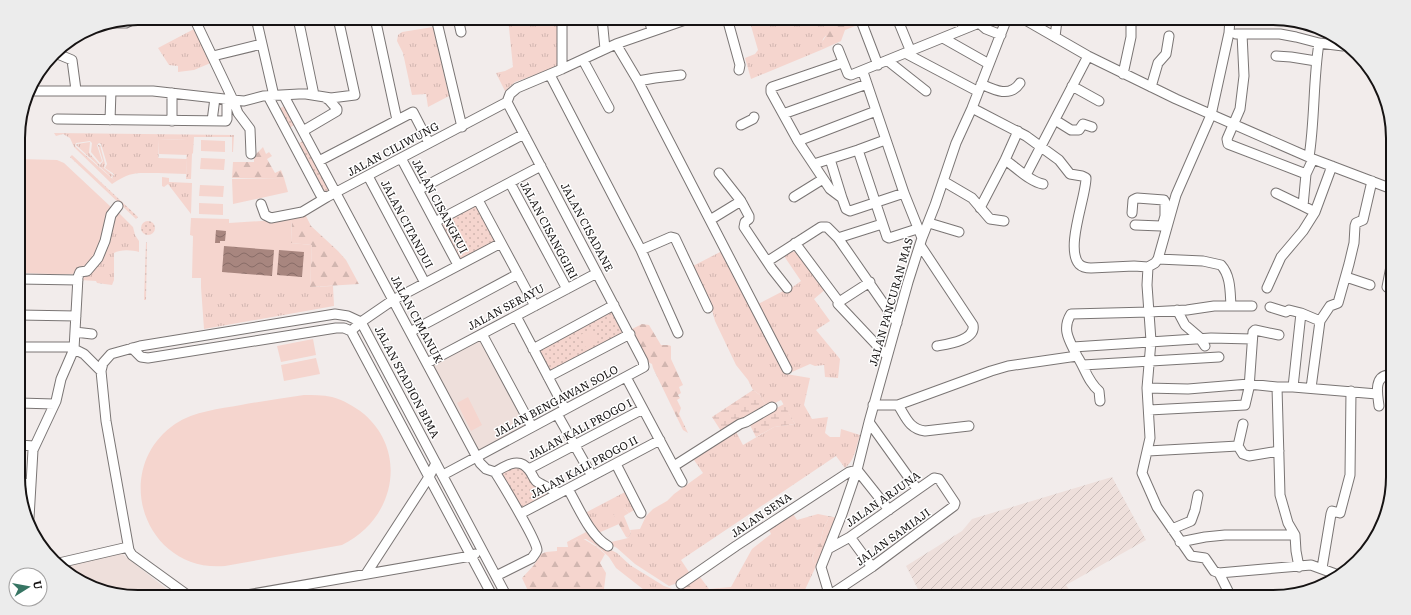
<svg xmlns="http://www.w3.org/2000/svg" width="1411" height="615" viewBox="0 0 1411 615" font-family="Literata,serif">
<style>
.built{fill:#eedfdb}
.industrial{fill:url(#industrial-furrows)}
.grass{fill:url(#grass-tufts);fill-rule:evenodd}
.forest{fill:url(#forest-firs)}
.wetland{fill:url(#wetland-marsh)}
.park{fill:url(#park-dots)}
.pitch{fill:#f5d5ce}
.water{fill:url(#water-waves)}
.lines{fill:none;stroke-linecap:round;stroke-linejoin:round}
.minor-casing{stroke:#7a7574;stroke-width:11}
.minor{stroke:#fff;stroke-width:9}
.labels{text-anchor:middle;stroke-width:3;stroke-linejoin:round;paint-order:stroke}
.street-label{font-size:11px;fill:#161313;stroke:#fff}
.rim{fill:none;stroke:#161313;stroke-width:2}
</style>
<defs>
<pattern id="industrial-furrows" width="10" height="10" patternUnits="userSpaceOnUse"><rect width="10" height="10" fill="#eedfdb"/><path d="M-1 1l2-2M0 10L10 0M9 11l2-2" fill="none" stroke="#cbbebb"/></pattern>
<pattern id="grass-tufts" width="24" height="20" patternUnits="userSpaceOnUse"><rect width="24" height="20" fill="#f5d5ce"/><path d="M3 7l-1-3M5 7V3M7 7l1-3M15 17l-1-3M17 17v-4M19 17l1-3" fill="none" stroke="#d1b6b0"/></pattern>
<pattern id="forest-firs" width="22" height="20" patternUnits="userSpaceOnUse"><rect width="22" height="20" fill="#f5d5ce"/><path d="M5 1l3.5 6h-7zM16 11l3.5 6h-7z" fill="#d1b6b0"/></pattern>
<pattern id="wetland-marsh" width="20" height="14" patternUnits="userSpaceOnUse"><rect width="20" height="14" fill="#f5d5ce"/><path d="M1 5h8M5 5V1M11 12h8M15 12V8" fill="none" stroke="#d1b6b0"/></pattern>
<pattern id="park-dots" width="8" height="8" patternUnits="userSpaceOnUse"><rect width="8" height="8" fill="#f5d5ce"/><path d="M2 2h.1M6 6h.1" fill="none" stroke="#d1b6b0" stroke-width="1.8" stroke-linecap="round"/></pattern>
<pattern id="water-waves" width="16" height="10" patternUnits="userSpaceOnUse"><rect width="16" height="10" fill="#a8867f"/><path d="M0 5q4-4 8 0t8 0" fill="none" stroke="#886c67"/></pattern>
</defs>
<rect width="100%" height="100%" fill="#f2eceb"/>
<path class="built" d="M481 338 526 427 480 452 432 364Z
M121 553 168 590 163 597H138L92 588 64 566Z"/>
<path class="industrial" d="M1112 477 1146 540 1066 585 1074 597H922L906 566 962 531 972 519Z"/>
<path class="grass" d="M508 18H559L560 66 515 82 505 91 496 73 505 71 513 67Z
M750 18H858V19L842 23 833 27 823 39 821 50 751 79 745 58 755 54 758 50 749 19Z
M433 27 449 96 428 107 426 94 412 95 403 53 397 41 398 35 402 32Z
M194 29 213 62 194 70 178 72V66L169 65 158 48Z
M54 133 234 135 233 152H232V137H194L193 153 192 154 191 179H186L187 140 159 139 158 173C136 173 131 171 112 184L74 147 70 138 63 134 56 136ZM90 141 92 143 91 152 100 163 102 161 97 145 99 143 101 144 107 164 105 168 114 174 112 178 115 181 75 146 76 143Z
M90 142 89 153 100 165 103 161 98 145H100L105 164 104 168 113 175 111 177 76 145 77 144Z
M162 177 169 178V182L192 183 191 214 168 184 164 187 162 186Z
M118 212 133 227 135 235 139 241V252C133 250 120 249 114 253V280L112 285 97 283 96 281 81 280 113 216Z
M722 251 786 374 810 378 804 405 812 419 828 417 825 433 830 437H840L841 429 860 435C856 447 855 460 845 468L836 456 681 560 691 575 683 581 669 586 635 564 617 548 607 543 628 538 631 533 630 530 640 529 646 516 653 509 667 501 674 494 703 473 692 457 735 430 743 445 774 427 795 424 781 400 767 407 760 395 753 390 748 380 736 365 715 321 712 310 693 266Z
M796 251 827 288 814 299 830 321 816 330 840 359 838 378 825 377 824 365 815 366 810 364 792 372 758 304 789 288 790 289 801 281 784 256 788 253Z
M333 286 334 306 204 329 201 287H310Z
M627 491 636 509 629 513 624 508 614 515 619 524 596 534 585 513Z
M792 512 797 520 818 514 828 516C829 521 826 522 824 527 822 532 822 538 820 543 816 552 810 552 814 563L817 564 803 594 804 597H710L713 592 717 591 720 588 731 587 752 549 771 534 768 527Z
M588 531 607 548 617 553 630 565 664 586 675 590 672 595 676 597H653L616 568 609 557 597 546 586 539H578L573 542H567Z"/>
<path class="forest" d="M856 19 860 24 845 30 841 41 821 50 822 42 826 36 825 31 827 29 849 20Z
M263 147 266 154 269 152 272 156 267 159 275 173 281 170 284 178H232L233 162H254V156Z
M305 214 311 226 338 251 346 260 359 284 310 287 312 245 291 243 292 219Z
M642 324 649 325 661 345H668L671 346V359L683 385 679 387 681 393 678 395 680 398 677 400 681 408 679 414 688 433 683 430 653 368 652 364 648 362 632 329Z
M624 508 629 513 624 516 631 533 628 538 626 537 614 516C615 510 619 509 624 508Z
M828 516 838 518 817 564 814 563C811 552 815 552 820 543 822 538 822 532 824 527 826 522 829 521 828 516Z
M582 538 597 547 605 554 600 563 606 573 603 597H531L522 578 534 565 541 554 546 552 557 551V547H568L567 542H573L578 539Z
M700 577 709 589 720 588 717 591 713 592 710 597H686L675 590Z"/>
<path class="wetland" d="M753 390 760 395 767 407 721 431 712 417Z
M784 404 795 424 774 427 756 437 749 423Z"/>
<path class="park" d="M286 105 296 124 289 128 279 109Z
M304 140 331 191 325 194 298 144Z
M72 155 138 217 136 219 70 157Z
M477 204 496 241 459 261 439 224Z
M141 228a7 7 0 1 1 14 0a7 7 0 1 1-14 0Z
M146 242 147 243 146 300H144Z
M614 311 625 333 549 373 539 353 543 347Z
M515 467 521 468 552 495 522 510 499 475Z"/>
<path class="pitch" d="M159 139 187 140V155L159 154Z
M201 140 225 141V152L201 151Z
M158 158 187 159 186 174 158 173Z
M201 158 225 159 224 170 200 169Z
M18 159 57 160 64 163 111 207C105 230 101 262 77 273 71 276 28 273 19 273Z
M284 178 288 192 233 204 232 179Z
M200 185 224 186 223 197 199 196Z
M199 203 223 204V215L199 214Z
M191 218 229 219V223L292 219 291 243 312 245 310 287H201V278H192L193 236 190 235Z
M592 329 598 341 586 348 580 335Z
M313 339 316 355 281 362 277 346Z
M316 358 320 374 284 381 281 365Z
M304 395C313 395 323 395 332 397 343 400 354 406 364 414 409 453 394 520 342 545L225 566C145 573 109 470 175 424 195 411 219 409 241 405 262 401 283 398 304 395Z
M468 397 482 425 471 431 457 403Z"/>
<path class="water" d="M216 230 226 231 225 241H220V243H215Z
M224 246 274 250 272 276 222 272Z
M279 250 304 252 302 277 277 275Z"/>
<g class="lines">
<g class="minor-casing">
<path id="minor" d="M194 18 233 100 244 101 263 96 299 94H306L331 98 355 95 338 18
M256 18 274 96
M298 18 314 95
M375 18 397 120
M436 18 462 127
M458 18 461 32
M562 18V69
M602 18 605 49
M649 18 652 31
M727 18 740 65 739 70
M860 18 878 65
M897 18 911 52
M960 18 964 29
M1022 18 1088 56 1176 99 1313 159 1392 189
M111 23H126L136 18
M979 23 986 29 1001 35
M1236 34H1280L1296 37 1319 43 1343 46
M1242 34 1244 76 1240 109 1227 139 1228 144 1306 174
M1055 37 1057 20
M943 38 989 64
M616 44 638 81 655 78 681 75
M838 49 848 74 851 75 979 23 999 18
M57 50 60 55 72 60 76 90
M907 54 977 91
M213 56 262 44
M1276 56 1291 57 1316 61
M583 60 609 108
M888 61 926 91
M842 63 772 87 771 88V92L798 141 830 189 842 198 846 209 850 211 904 193
M863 72 904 193 922 238
M1123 74 1131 37V18
M550 75 641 250 678 333
M638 81 787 369
M981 84C994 90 1010 98 1020 83
M1072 86 1099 101
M1151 87 1158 63 1166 54 1169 36
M29 91H153L233 100 238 113 250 129 251 154
M172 93V121
M268 96 320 194 322 196 327 197 507 102 510 94 517 88 562 69 616 44 691 18
M284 96 480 463 486 469 495 472C506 466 519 456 529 470 532 473 533 478 536 481 543 486 552 489 559 493
M972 108 1026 136 1059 160 1070 174 1082 176 1086 178C1086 197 1065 248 1079 264 1082 267 1086 268 1091 268L1134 266 1148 267
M783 114 867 84
M57 119 226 121 227 119V99
M110 120 111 91
M1055 120 1071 130H1079L1083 124 1092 127
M212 121 215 98
M741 125 753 119 754 117
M303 131 337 111V109L329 100 324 97
M798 141 876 111
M858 150 887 237 889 238 917 229
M1309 157C1315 119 1313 81 1319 43
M401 158 458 265
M830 159 842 198
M1313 159 1306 174 1303 206 1315 212
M1005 160C1016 167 1030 182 1043 184
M319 161 413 112 429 143
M814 164 858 150 885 140
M719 173 741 201
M1026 175 1088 56
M368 176 425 283
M943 181 972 198 990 219 1004 221
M510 183 567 289
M418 190 524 134
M1276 193 1303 206
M794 197 823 179
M478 200 535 306
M261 204 265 215 271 218 302 212 327 197
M980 208 1005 160 1018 131
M1132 213 1133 200 1137 198 1164 200 1165 202V215H1170
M710 220 741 201 749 216V219L745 222 744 227 772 269 787 288
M435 222 541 166
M929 223 959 232
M882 224 838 238 897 323
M1135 225 1161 226 1163 223 1165 216
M795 243 839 302
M920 245 973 325C976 340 948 344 937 346
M641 250 671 237 675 238 708 308
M1158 259 1203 261 1221 265C1231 276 1230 292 1231 306
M768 261 821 227H827L838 238
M1392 261 1387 287 1392 291
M1148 267 1147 285 1151 341 1147 388 1150 438 1142 473 1157 507 1191 556 1205 558 1214 571 1219 573 1231 597
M1148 267 1155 263 1158 259 1176 195 1211 115 1229 33 1230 18
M1346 277 1370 285
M19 279 78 280
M870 282 839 302 838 304 887 356
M1267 288 1281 257 1303 231 1315 212 1332 166
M1270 307 1286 312 1289 310 1301 313 1320 321
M1177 310 1185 325 1199 337 1205 346
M19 315 76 316
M516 316 565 409
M351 331 361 322 393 300 501 243
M75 332 92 334
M410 332 518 274
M482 334 532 427
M19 347H70L84 354 101 371
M1073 347 1211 338 1252 339
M132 348 141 357 148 358 336 328H344L351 331 493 597
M533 349 614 305
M1077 356C1070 341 1061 330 1071 314L1149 312 1187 310 1214 306H1252
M427 363 597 273
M1083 365 1219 357
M548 377 630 334
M626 377 682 482
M1277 387 1280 495 1288 523 1295 535 1296 551 1299 567
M1293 387 1301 313
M1147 388 1188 389 1249 384 1277 387H1293L1377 394
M1311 388 1320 321 1330 306 1338 303 1349 264 1354 243 1355 226 1356 223 1363 220 1372 181
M19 403 54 404
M873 405H898L991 371 1008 366 1077 356C1085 368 1088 382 1099 391L1100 401
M898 405C906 417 909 429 925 431L969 426
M1379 406C1378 396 1373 377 1388 375
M1149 410 1245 405 1249 388 1253 332 1255 330 1279 335
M557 414 592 476
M869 422 917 489
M1243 424 1238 446 1243 454 1249 456 1279 451
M19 445 34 446
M1148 451 1238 446
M616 464 641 513
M674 466 740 424 746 422 772 407
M529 469 643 409
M495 472C502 483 537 541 537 550 536 553 534 555 532 558L496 576
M443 475 644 367 643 361 507 102
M19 483 31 484
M568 489C578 506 590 536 608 546
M520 514 660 440
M29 518 33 450 56 401 61 379 74 349 78 277 80 272 87 271 98 258 105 241 111 215 118 206
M1172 529 1191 521 1195 510 1198 495
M850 537 872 567
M1180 542 1205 537 1225 535H1295
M828 549 850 537 934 478 939 479 955 503 954 506 872 567 830 595
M59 563 128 547
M1322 568 1331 514 1332 511 1340 513 1350 475 1351 391
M1219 573 1311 565 1341 576
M366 574 429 477 436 463
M681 584 736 546 849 472 857 470 858 471 889 510
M190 597 132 555 129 550 106 421 101 371 103 363 111 354 140 346 335 314 348 316 361 322 507 597
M235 597 471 556 475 554
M830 597 821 567 842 514 857 470 869 422 908 282 922 238 935 205 956 143 972 108 1007 18"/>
</g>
<use href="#minor" class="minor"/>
</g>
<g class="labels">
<g class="street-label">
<text transform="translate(393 149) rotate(-28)" y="4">JALAN CILIWUNG</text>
<text transform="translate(440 206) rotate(62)" y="4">JALAN CISANGKUI</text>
<text transform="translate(407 224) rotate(62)" y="4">JALAN CITANDUI</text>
<text transform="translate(587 227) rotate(62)" y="4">JALAN CISADANE</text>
<text transform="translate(549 230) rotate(62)" y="4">JALAN CISANGGIRI</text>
<text transform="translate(891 302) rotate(-74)" y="4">JALAN PANCURAN MAS</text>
<text transform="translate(506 307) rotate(-28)" y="4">JALAN SERAYU</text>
<text transform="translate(417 319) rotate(62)" y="4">JALAN CIMANUK</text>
<text transform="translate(407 382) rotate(62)" y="4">JALAN STADION BIMA</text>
<text transform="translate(556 401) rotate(-28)" y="4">JALAN BENGAWAN SOLO</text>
<text transform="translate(580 429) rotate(-28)" y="4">JALAN KALI PROGO I</text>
<text transform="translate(584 467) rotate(-28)" y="4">JALAN KALI PROGO II</text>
<text transform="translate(883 499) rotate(-35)" y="4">JALAN ARJUNA</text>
<text transform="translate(761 515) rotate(-34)" y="4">JALAN SENA</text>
<text transform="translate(893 537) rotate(-36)" y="4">JALAN SAMIAJI</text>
</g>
</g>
<path d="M0 0H1411V615H0ZM138 25H1273A113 113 0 0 1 1386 138V477A113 113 0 0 1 1273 590H138A113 113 0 0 1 25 477V138A113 113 0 0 1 138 25Z" fill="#ececec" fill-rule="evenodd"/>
<path class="rim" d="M138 25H1273A113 113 0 0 1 1386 138V477A113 113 0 0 1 1273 590H138A113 113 0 0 1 25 477V138A113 113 0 0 1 138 25Z"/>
<g transform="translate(28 587) rotate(79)"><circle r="19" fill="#ffffff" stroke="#a2a1a1"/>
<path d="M0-3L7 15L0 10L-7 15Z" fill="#367563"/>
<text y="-6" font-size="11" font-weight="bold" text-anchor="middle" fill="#161313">U</text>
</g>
</svg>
